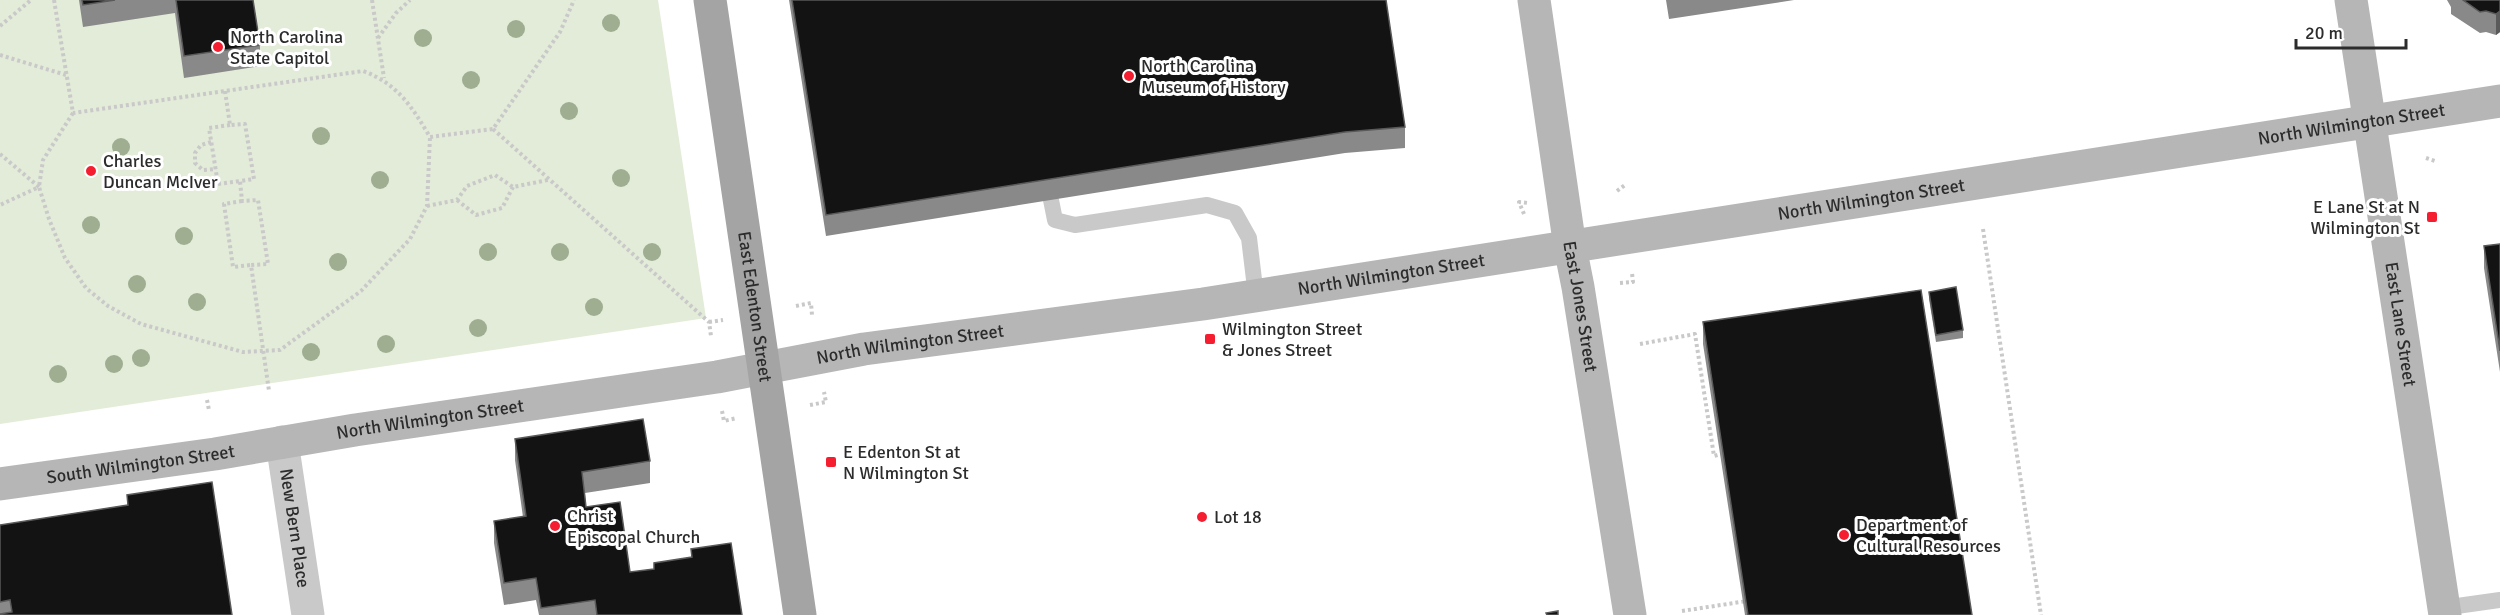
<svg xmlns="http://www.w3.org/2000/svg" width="2500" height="615" viewBox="0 0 2500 615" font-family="Signika,sans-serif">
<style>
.green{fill:#e3ecd8}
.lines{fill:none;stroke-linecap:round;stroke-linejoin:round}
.path{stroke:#c9c9c9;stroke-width:4;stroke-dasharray:3 3;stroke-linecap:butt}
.lane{stroke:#c9c9c9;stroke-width:16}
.street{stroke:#c9c9c9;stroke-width:33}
.secondary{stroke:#b6b6b6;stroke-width:33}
.primary{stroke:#a4a4a4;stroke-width:33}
.tree{fill:#9fae90}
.wall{fill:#898989}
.shaded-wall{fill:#5a5a5a}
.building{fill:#131313;stroke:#5a5a5a;stroke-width:1.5}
.poi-dot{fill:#f41e30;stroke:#fff;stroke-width:2}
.labels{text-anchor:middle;stroke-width:6;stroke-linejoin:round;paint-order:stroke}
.poi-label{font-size:18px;fill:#2c2c2c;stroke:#fff;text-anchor:start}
.street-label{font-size:18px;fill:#2c2c2c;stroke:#fff}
</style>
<rect width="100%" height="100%" fill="#fff"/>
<path class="green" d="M0 0H658L706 318 0 424Z"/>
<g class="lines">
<path class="path" d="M54 0 73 113 363 71C398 84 412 107 430 137L493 129 560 32 574 0
M372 0 384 78
M0 26 31 0
M378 38 396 13 410 0
M0 55 66 75
M225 91 230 125 245 124 254 179 240 181 242 201 258 200 268 264 251 265 269 391
M73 113 43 160 39 187 49 219 65 258 86 288 108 306 141 324 243 352 280 350 361 291 410 239 427 206 430 137
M230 125 209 128 218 184 240 181
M493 129 709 322 711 336
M211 142 201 145 195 153V163L203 170 216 169
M0 154 39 187 0 205
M2426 158 2435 161
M1617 191 1625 185
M457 200 476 215 502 208 513 187
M242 201 224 204 233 267 251 265
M427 206 457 200 467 186 495 175 513 187 548 180
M1524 214 1519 202 1528 203
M1983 229 2041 615
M1620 283 1633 282 1632 273
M796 306 811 303 812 315
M709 322 723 320
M1640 344 1695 334 1714 456 1721 454
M207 400 209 410
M810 405 826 402 824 392
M722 411 724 421 737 418
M1682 611 1747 601"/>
<path class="lane" d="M1051 200 1055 220 1075 225 1207 205 1235 213 1249 238 1256 296
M2443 608 2500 600"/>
<path class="street" id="s1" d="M282 442 308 615"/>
<g class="secondary">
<path id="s2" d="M1534 0 1570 247 1578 287 1630 615"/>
<path id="s3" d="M2351 0 2445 615"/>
<path id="s4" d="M0 484 215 454 355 430 717 377 864 349 1203 304 2500 101"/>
</g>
<path class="primary" id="s5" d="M710 0 800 615"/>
</g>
<g class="tree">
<circle cx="611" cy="23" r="9"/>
<circle cx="516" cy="29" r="9"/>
<circle cx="423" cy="38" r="9"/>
<circle cx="471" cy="80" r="9"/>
<circle cx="569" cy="111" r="9"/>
<circle cx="321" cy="136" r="9"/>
<circle cx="121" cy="147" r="9"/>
<circle cx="621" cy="178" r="9"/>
<circle cx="380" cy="180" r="9"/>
<circle cx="91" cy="225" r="9"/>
<circle cx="184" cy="236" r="9"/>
<circle cx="488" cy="252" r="9"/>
<circle cx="560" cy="252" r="9"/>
<circle cx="652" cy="252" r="9"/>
<circle cx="338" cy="262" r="9"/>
<circle cx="137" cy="284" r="9"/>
<circle cx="197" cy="302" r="9"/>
<circle cx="594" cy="307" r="9"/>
<circle cx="478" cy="328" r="9"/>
<circle cx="386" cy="344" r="9"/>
<circle cx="311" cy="352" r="9"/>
<circle cx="141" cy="358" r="9"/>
<circle cx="114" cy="364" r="9"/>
<circle cx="58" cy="374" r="9"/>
</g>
<path class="wall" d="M79 0H253L260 45V66L184 78 175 13 83 27Z
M789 0H1386L1405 127V148L1345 153 826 236Z
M1666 0H1794L1669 19Z
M2447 0H2500V32L2496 35 2486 32 2480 33 2451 14V7Z
M2500 244V372L2484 268V246Z
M1929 292 1963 330V338L1936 342 1929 299Z
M1703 322 1972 615H1745L1703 344Z
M515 439 650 461V483L585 493 586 507 630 572 654 569 691 557V549L742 615H539L536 600 504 605 494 543V521L523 517 515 460Z
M127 495 232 615H0V525L127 505Z"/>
<path class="shaded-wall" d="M2500 11V32L2496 35V14Z"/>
<path class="building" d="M82 0H115L83 5Z
M176 0H253L260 45 184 56Z
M792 0H1386L1405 127 1345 132 826 215Z
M2463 0H2500V11L2496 14 2486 11 2480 12Z
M2500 244V351L2484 246Z
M1956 287 1963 330 1936 335 1929 292Z
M1921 290 1972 615H1748L1703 322Z
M643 419 650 461 582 472 586 507 620 502 630 572 654 569V563L692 557 691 549 731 543 742 615H597L595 600 541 608 536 578 504 583 494 521 526 516 515 439Z
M212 482 232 615H0V614L12 612 10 600 0 602V525L128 505 127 495Z
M1558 611V615H1547L1546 613Z"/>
<g class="poi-dot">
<circle cx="218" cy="47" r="6"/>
<circle cx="1129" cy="76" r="6"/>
<circle cx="91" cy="171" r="6"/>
<rect x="2426" y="211" width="12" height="12" rx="3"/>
<rect x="1204" y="333" width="12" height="12" rx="3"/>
<rect x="825" y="456" width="12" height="12" rx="3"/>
<circle cx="1202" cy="517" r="6"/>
<circle cx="555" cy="526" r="6"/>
<circle cx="1844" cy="535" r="6"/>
</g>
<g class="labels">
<g class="poi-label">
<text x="230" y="43">North Carolina<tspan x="230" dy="21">State Capitol</tspan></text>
<text x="1141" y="72">North Carolina<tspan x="1141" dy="21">Museum of History</tspan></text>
<text x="103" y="167">Charles<tspan x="103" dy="21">Duncan McIver</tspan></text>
<text x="2420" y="213" text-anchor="end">E Lane St at N<tspan x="2420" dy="21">Wilmington St</tspan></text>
<text x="1222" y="335">Wilmington Street<tspan x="1222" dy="21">&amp; Jones Street</tspan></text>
<text x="843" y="458">E Edenton St at<tspan x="843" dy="21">N Wilmington St</tspan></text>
<text x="567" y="522">Christ<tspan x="567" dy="21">Episcopal Church</tspan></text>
<text x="1214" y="523">Lot 18</text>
<text x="1856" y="531">Department of<tspan x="1856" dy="21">Cultural Resources</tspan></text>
</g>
<g class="street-label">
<text dy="6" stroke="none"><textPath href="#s4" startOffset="2379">North Wilmington Street</textPath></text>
<text dy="6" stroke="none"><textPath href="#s4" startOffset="1893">North Wilmington Street</textPath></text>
<text dy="6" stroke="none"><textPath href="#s4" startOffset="1407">North Wilmington Street</textPath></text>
<text dy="6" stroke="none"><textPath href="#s5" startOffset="310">East Edenton Street</textPath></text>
<text dy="6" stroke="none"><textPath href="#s2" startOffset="310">East Jones Street</textPath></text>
<text dy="6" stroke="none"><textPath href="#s3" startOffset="328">East Lane Street</textPath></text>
<text dy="6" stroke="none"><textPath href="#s4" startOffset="921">North Wilmington Street</textPath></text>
<text dy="6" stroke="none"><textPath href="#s4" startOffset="435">North Wilmington Street</textPath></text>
<text dy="6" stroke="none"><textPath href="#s4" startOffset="142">South Wilmington Street</textPath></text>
<text dy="6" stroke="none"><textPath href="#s1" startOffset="87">New Bern Place</textPath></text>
</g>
</g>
<path d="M2296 39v9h110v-9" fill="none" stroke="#2c2c2c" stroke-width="3"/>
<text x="2305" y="39" font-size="18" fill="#2c2c2c" stroke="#ffffff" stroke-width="4.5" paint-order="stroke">20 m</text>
</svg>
